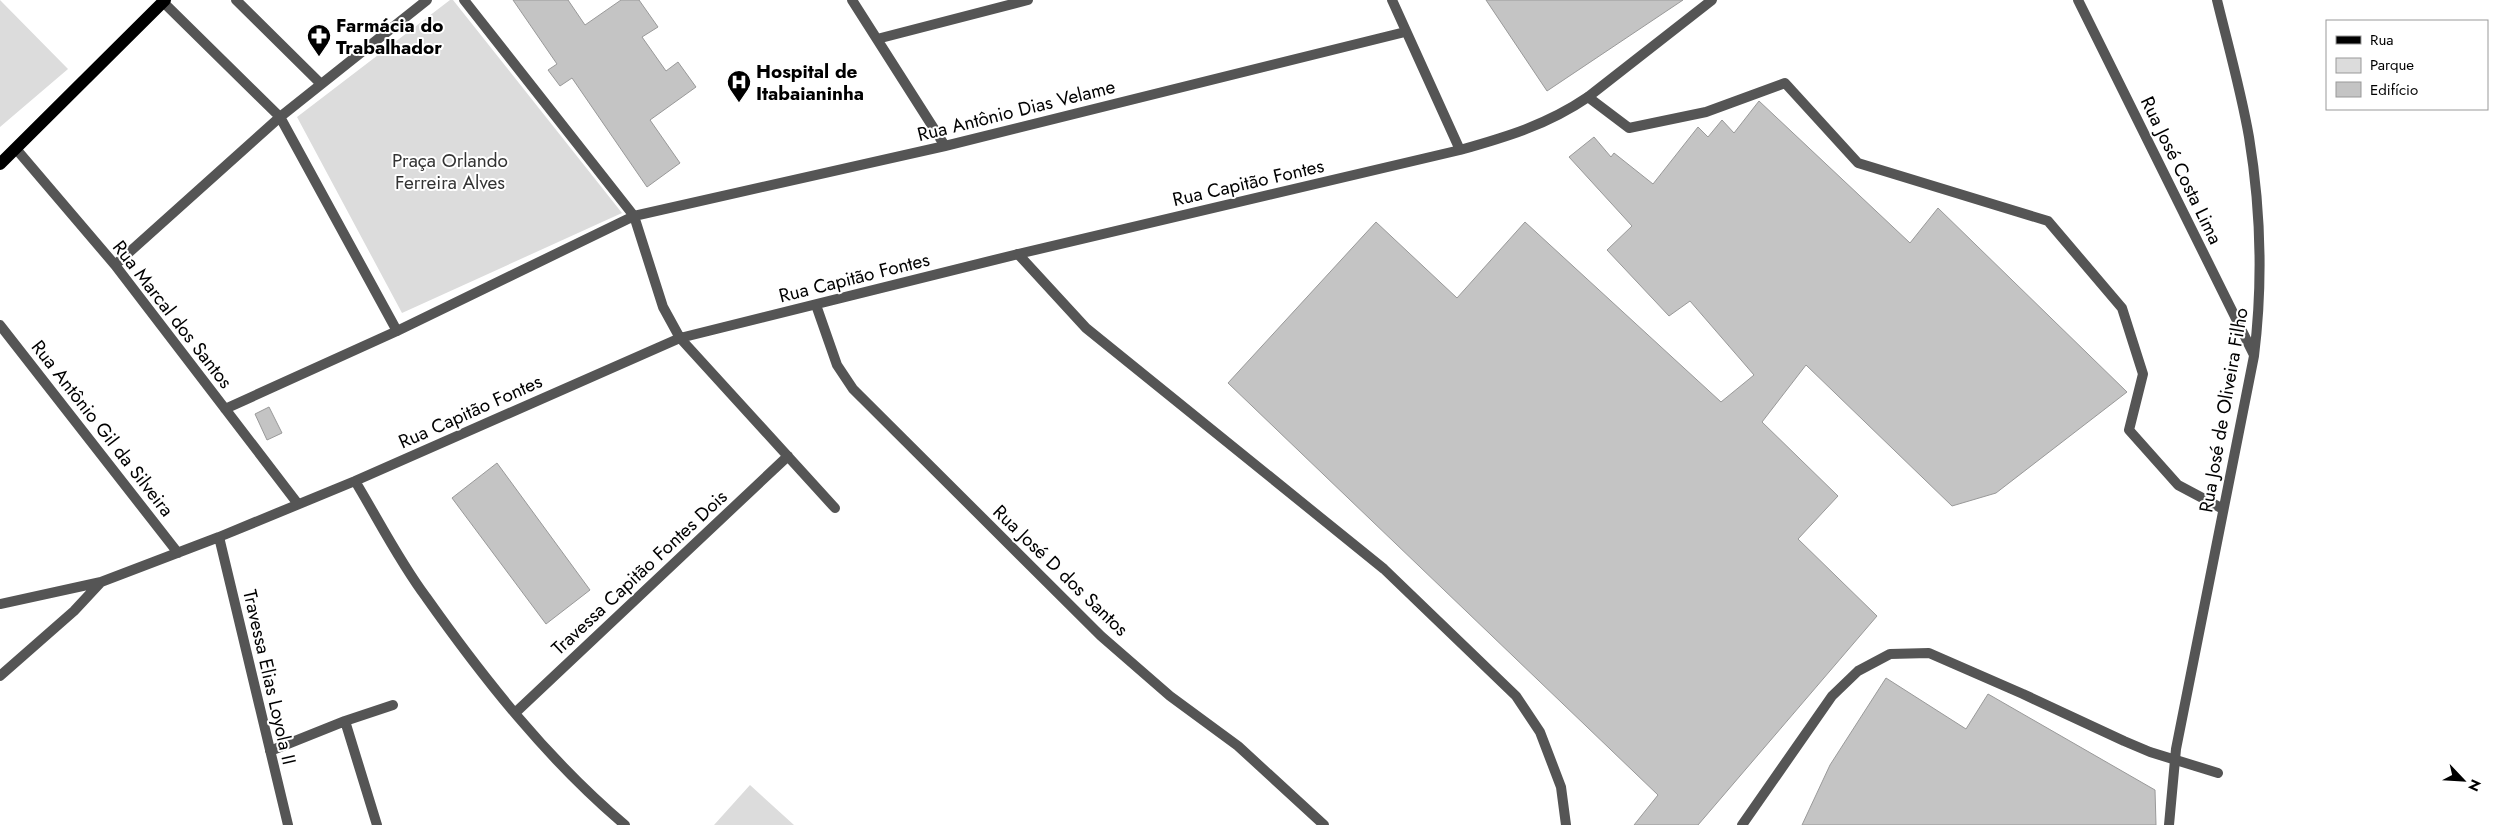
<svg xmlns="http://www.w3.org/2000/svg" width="2508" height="825" viewBox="0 0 2508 825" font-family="Jost,sans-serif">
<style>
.green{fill:#dcdcdc}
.building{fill:#c4c4c4;stroke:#999}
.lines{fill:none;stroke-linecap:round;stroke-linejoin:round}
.service{stroke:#555;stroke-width:10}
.minor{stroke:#555;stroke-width:10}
.primary{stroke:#000;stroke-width:12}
.labels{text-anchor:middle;stroke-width:4;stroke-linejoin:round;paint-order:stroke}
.poi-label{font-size:19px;font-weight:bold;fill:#000;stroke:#fff;text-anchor:start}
.street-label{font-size:19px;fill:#000;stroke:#fff}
.park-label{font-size:19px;fill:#333;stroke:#fff}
</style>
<rect width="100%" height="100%" fill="#fff"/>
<path class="green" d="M0 0 68 69 0 127Z
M450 0H453L622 213 402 313 297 117Z
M750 785 794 825H714Z"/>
<path class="building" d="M513 0H568L585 25 621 0H639L658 27 642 37 666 71 678 62 696 87 650 120 680 163 647 187 572 78 560 86 548 70 557 64Z
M1486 0H1683L1547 91Z
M1759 101 1910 243 1938 208 2127 392 1996 493 1952 506 1806 365 1762 422 1838 496 1798 539 1877 616 1698 825H1634L1658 795 1228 383 1376 222 1457 298 1525 222 1721 402 1754 375 1690 301 1669 316 1607 250 1632 226 1569 157 1594 137 1611 157 1614 153 1653 184 1698 127 1708 137 1722 120 1734 133Z
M269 407 282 433 267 440 255 414Z
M497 463 590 590 546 624 452 498Z
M1886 678 1966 729 1988 694 2155 790 2156 825H1802L1830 765Z"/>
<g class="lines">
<path class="service" d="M1588 97 1629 128 1706 112 1785 83 1858 163 2048 221 2122 308 2143 374 2129 430 2178 485 2223 509
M1018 254 1086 328 1384 569 1516 696 1540 732 1561 787 1566 825
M1742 825 1832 696 1858 671 1890 654 1929 653 2023 694 2124 741 2150 752 2218 773"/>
<path class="minor" d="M236 0 321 84
M464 0 634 216 663 307 680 338 835 508
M852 0 945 146
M1392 0 1460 150
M2078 0 2254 355
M163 2 280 117 397 331
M877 39 1028 0
M17 150 115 265 298 504
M115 265 280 117 427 0
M816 305 837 365 853 389 1101 636 1170 696 1238 746 1324 825
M0 325 178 553
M225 409 397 331 634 216 945 146 1405 32
M355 481C378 519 399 561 426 597 484 679 548 760 625 825
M219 537 288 825
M0 604 101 582 219 537 355 481 680 338 1018 254 1460 150C1506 137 1547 125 1588 97L1712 0
M0 676 74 611 101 582
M515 713 788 456
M345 721 377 825
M270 751 345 721 393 705
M2169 825 2176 749 2254 356C2263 283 2261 210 2249 137 2241 91 2228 45 2217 0"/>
<path class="primary" d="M0 164 165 0"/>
</g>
<defs>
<g id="pharmacy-pin" transform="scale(1.25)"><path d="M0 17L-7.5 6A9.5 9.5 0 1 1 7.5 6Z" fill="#000" stroke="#fff"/><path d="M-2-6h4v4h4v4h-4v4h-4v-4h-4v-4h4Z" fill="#fff"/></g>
<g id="hospital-pin" transform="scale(1.25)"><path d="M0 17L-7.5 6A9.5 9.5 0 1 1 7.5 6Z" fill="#000" stroke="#fff"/><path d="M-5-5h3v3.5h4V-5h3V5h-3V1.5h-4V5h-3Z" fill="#fff"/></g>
</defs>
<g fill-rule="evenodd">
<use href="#pharmacy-pin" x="319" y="36"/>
<use href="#hospital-pin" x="739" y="82"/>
</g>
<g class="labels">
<g class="poi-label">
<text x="336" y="32">Farmácia do<tspan x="336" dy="22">Trabalhador</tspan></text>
<text x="756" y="78">Hospital de<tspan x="756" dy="22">Itabaianinha</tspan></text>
</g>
<g class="street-label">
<text transform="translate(1016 110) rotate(-14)" y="7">Rua Antônio Dias Velame</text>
<text transform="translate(2182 170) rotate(64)" y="7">Rua José Costa Lima</text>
<text transform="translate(1248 182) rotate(-13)" y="7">Rua Capitão Fontes</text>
<text transform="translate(854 277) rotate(-14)" y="7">Rua Capitão Fontes</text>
<text transform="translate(173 314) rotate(52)" y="7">Rua Marcal dos Santos</text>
<text transform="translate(2223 410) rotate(-80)" y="7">Rua José de Oliveira Filho</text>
<text transform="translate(470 411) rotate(-24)" y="7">Rua Capitão Fontes</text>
<text transform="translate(103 428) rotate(52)" y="7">Rua Antônio Gil da Silveira</text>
<text transform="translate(1061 570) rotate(44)" y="7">Rua José D dos Santos</text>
<text transform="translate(639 572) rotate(-43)" y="7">Travessa Capitão Fontes Dois</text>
<text transform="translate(270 677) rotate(77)" y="7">Travessa Elias Loyola II</text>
</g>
<g class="park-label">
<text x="450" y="167">Praça Orlando<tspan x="450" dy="22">Ferreira Alves</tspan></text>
</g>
</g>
<rect x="2326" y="20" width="162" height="90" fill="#ffffff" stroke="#999999"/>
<rect x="2336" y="36" width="25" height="8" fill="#000000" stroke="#999999"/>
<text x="2370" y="45" font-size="15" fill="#000000">Rua</text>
<rect x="2336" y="58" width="25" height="15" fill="#dcdcdc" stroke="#999999"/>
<text x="2370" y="70" font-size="15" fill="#000000">Parque</text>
<rect x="2336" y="82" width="25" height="15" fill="#c4c4c4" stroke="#999999"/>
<text x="2370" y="95" font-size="15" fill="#000000">Edifício</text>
<g transform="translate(2463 780) rotate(115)" stroke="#ffffff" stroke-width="4" paint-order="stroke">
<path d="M0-4L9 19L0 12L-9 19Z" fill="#000000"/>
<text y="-8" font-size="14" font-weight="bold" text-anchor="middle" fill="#000000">N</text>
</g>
</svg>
